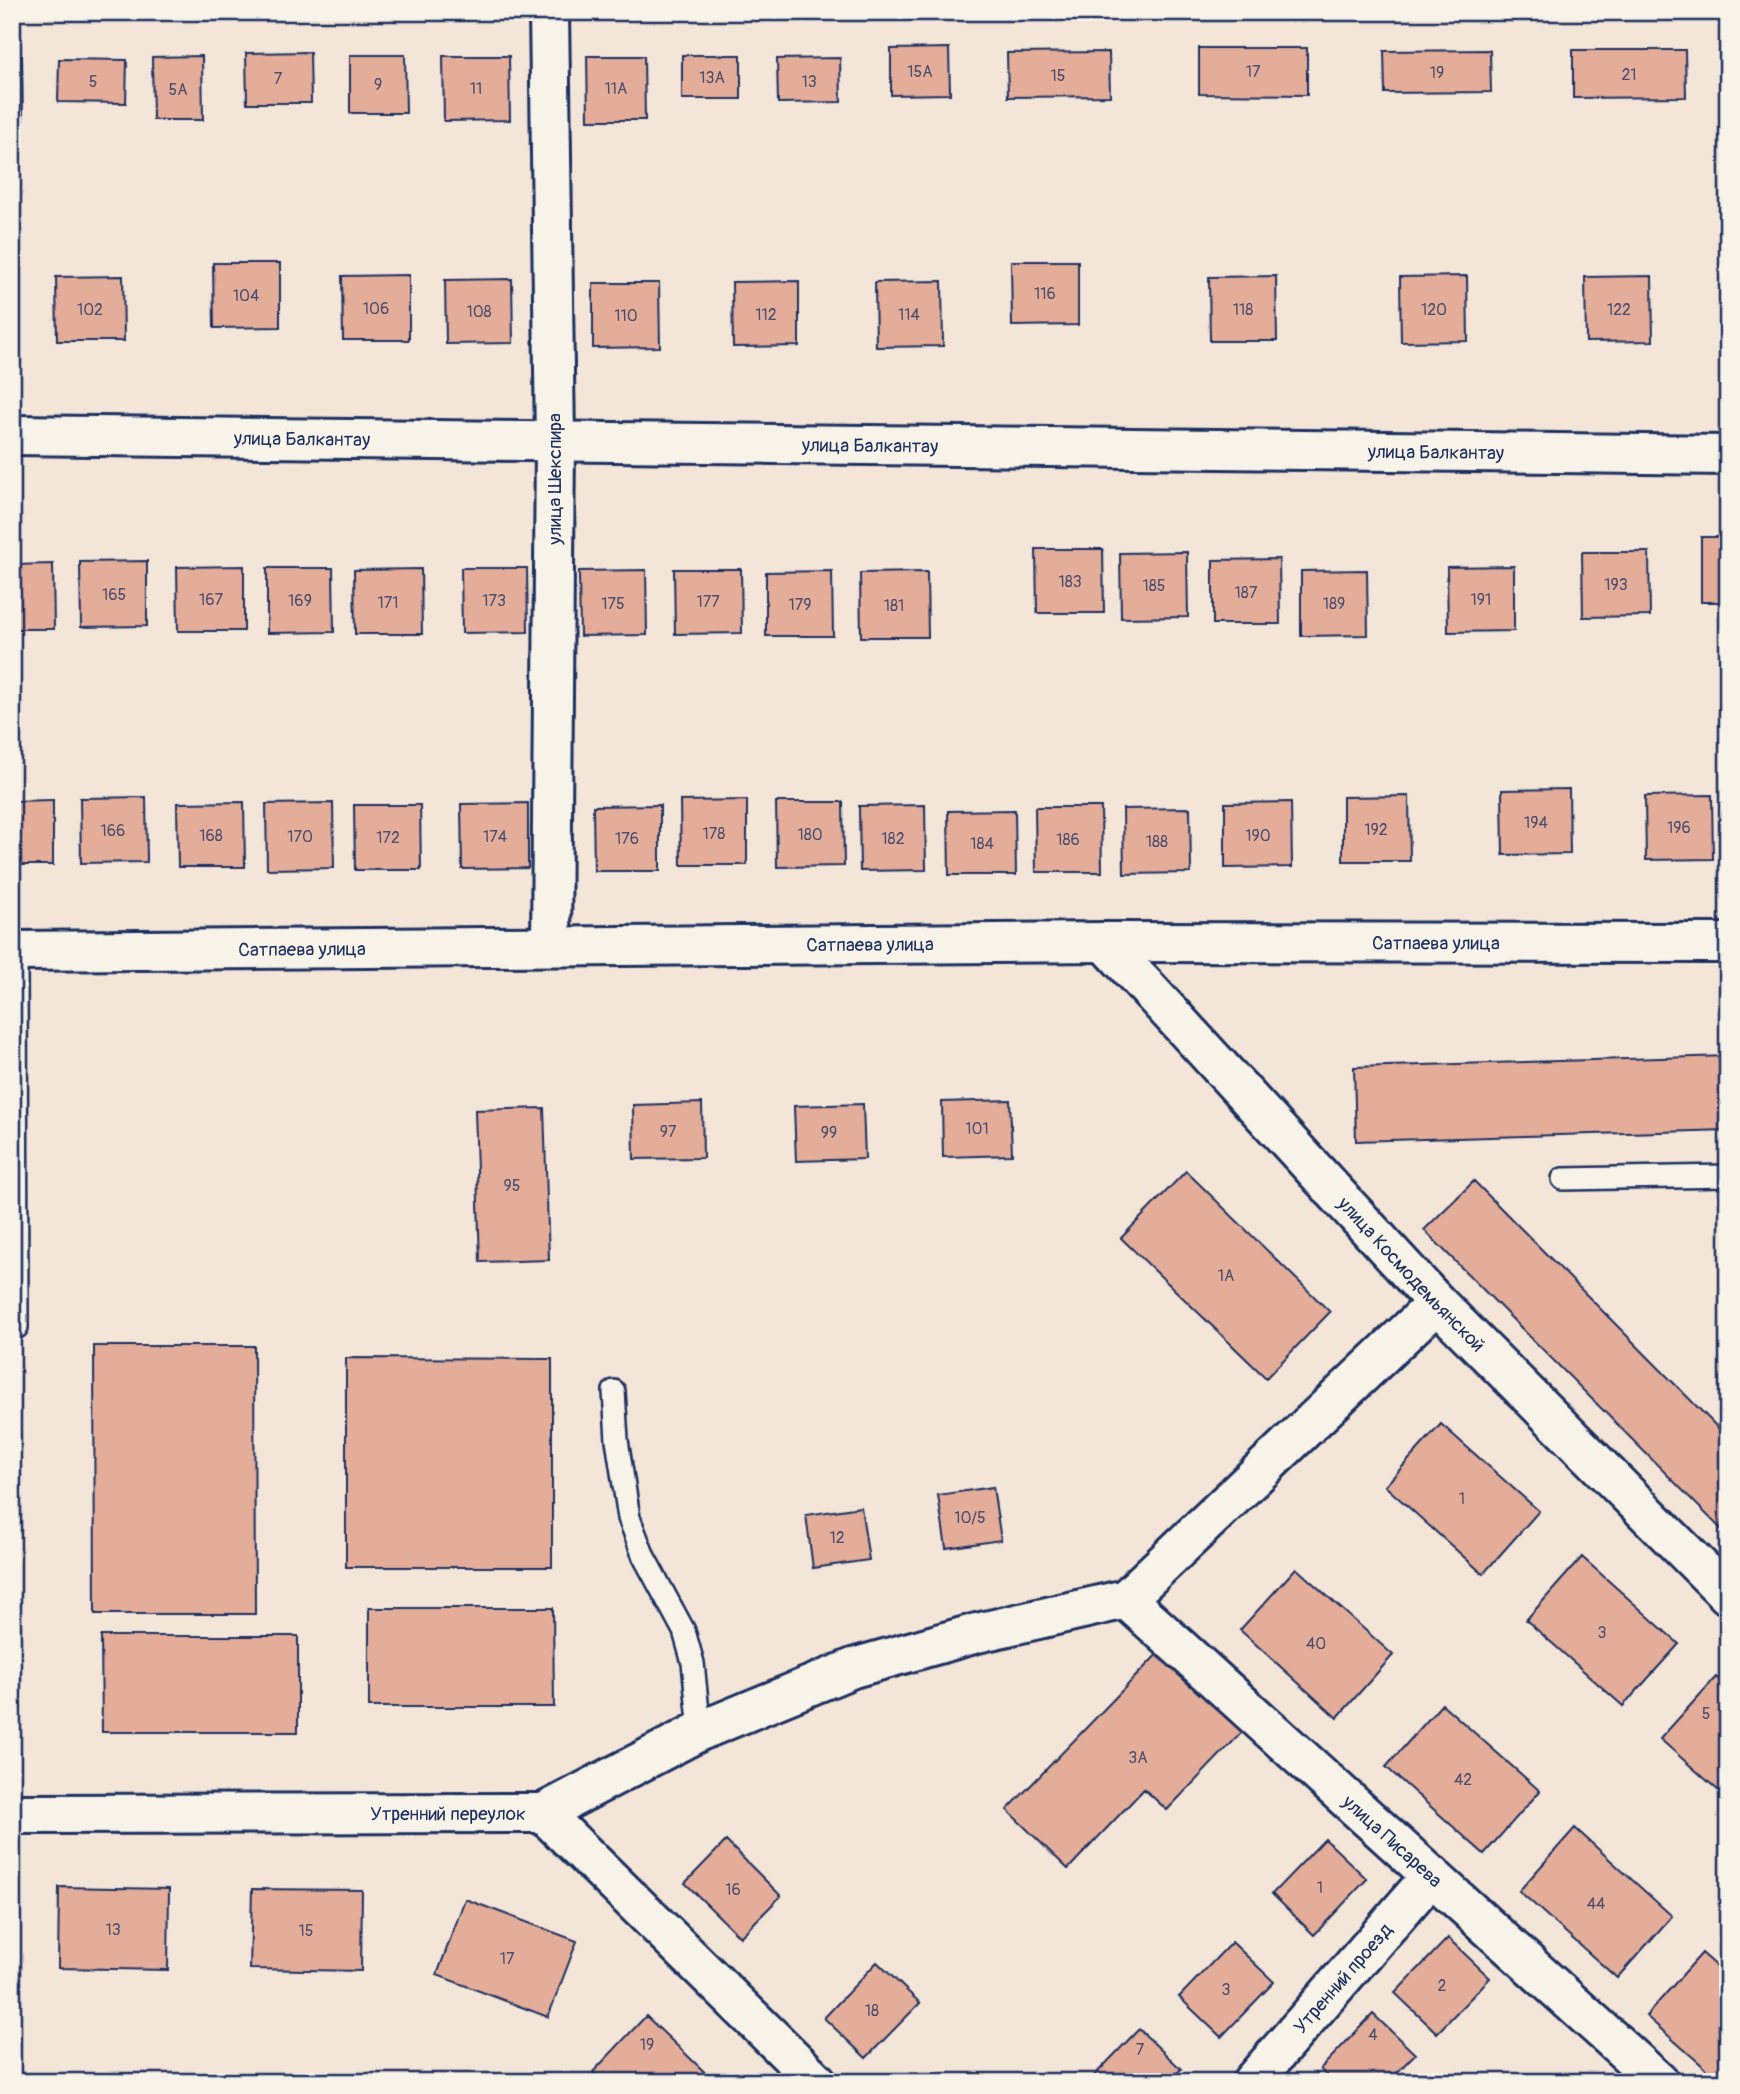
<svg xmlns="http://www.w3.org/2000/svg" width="1740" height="2094" viewBox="0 0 1740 2094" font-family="Pangolin,sans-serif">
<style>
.building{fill:#e4ad9a;stroke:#1b2f5e;stroke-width:2}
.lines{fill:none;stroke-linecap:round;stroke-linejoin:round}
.lane-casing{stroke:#1b2f5e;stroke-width:26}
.street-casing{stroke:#1b2f5e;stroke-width:44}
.secondary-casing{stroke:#1b2f5e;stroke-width:44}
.lane{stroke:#f7f3e8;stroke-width:21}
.street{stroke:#f7f3e8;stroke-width:38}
.secondary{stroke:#f7f3e8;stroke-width:38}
.labels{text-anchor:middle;stroke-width:7;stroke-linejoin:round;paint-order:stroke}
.number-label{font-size:16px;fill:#4d4e6d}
.street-label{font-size:19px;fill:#1b2f5e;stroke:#f7f3e8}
</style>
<rect width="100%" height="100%" fill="#f3e5d8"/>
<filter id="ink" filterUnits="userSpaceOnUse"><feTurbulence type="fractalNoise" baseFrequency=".0143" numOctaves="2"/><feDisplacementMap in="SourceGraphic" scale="14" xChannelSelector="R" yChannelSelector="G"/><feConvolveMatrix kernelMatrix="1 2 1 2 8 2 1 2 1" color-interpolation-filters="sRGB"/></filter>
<g filter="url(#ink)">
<path class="building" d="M949 48 950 94 891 95V49Z
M1199 48H1307V95L1199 94Z
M1490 50 1491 92 1385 93 1384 51Z
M1573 50H1685L1686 97 1573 98Z
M310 52 311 103H247L246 53Z
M1109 52 1110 96 1008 97 1007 53Z
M350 55H405L406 113H350Z
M682 55H741V99H682Z
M22 56 23 120H12V57Z
M202 56 203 120H153L152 57Z
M443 56H509L510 120 444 121Z
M587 56H644L645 120H588Z
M840 58 841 102 778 103 777 59Z
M59 59 127 60 126 103 58 102Z
M1011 261H1078V325L1012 326Z
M213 263H280V327L214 328Z
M409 275V340H343L342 276Z
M123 276 124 341H57L56 277Z
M1276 276 1277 341H1210L1209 277Z
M1467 276 1468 341 1401 342 1400 277Z
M1652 276 1653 341 1586 342 1585 277Z
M512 279 513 343 446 344 445 280Z
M799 281V346L733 347 732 282Z
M942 281 943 346 876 347 875 282Z
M593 283H659L660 347 593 348Z
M1701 537H1728V602H1701Z
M1036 549H1103L1104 613H1037Z
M1187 552 1188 617 1121 618 1120 553Z
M1582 552H1649L1650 616 1583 617Z
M1279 559 1280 624H1213V560Z
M147 561V626L81 627 80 562Z
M53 564 54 629H12V565Z
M244 566V631H178L177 567Z
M1514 566V631L1448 632 1447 567Z
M267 568H333L334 632 267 633Z
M461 568H527L528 632 462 633Z
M421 569 422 634H355L354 570Z
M674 569H741L742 633 675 634Z
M646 570 647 635 580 636 579 571Z
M1367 570 1368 635 1301 636V571Z
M832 571 833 636H766V572Z
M927 572 928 637H861L860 573Z
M1569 789 1570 854 1503 855 1502 790Z
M1712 795 1713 859 1646 860 1645 796Z
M1409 796 1410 861H1343V797Z
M146 797 147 862 81 863 80 798Z
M53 800V865H12V801Z
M747 800V865H681L680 801Z
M244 802 245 867H178L177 803Z
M776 802H843L844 866 777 867Z
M1291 802 1292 867 1225 868V803Z
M333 803 334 868 267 869 266 804Z
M528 803V868L462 869 461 804Z
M354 805H420L421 870H355Z
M660 805V871H594L593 806Z
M925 805 926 870 860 871 859 806Z
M1035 807H1101L1102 872H1036Z
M1190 808 1191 873 1124 874 1123 809Z
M1015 810 1016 875H949L948 811Z
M1728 1056V1130L1356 1141 1354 1067Z
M1010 1100 1012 1155 943 1157 942 1102Z
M702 1103 703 1158 634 1159 633 1105Z
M863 1104 865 1159 796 1161 794 1106Z
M544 1108 549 1260 480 1262 475 1110Z
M1186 1171 1330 1312 1266 1378 1121 1238Z
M1474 1181 1728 1438V1536L1424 1230Z
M94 1346H254L255 1614H95Z
M346 1358 552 1359V1567H346Z
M1441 1424 1539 1511 1483 1574 1385 1486Z
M993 1487 1001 1540 946 1548 938 1495Z
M861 1507 869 1560 813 1568 806 1515Z
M1582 1557 1679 1644 1623 1706 1526 1620Z
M1296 1568 1393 1655 1337 1718 1240 1630Z
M369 1608H553L554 1707H369Z
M101 1636H298V1732H102Z
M1166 1645 1249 1725 1167 1810 1144 1789 1068 1869 1007 1810Z
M1716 1677 1728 1687V1799L1660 1739Z
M1442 1704 1540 1791 1484 1854 1386 1767Z
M1575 1828 1672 1916 1617 1978 1519 1891Z
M1325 1839 1367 1879 1314 1935 1272 1894Z
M726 1841 781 1896 740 1937 685 1883Z
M59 1887 169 1889 168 1970 58 1968Z
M252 1889 362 1890 361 1971 250 1969Z
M465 1899 577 1941 548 2017 437 1975Z
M1448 1938 1490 1978 1437 2033 1395 1993Z
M1232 1942 1274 1982 1221 2037 1179 1997Z
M1702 1953 1728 1976V2082H1721L1646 2016Z
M877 1962 920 2003 866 2058 824 2018Z
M1373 2014 1415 2054 1388 2082H1333L1320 2069Z
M646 2016 715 2082H603L593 2072Z
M1139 2029 1181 2069 1169 2082H1088Z"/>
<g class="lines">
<g class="lane-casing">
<path id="lane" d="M16 951 17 1327
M1563 1179 1728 1176
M614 1391 617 1440 629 1518 644 1557 684 1631 693 1663 700 1731"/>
</g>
<g class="street-casing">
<g id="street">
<path d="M549 12 555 441 551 946"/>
<path id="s1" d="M12 435 1728 455"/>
<path id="s2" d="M1105 942 1437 1303 1728 1595"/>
<path id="s3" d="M1126 1599 1659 2082"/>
<path d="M543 1813 700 1731 853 1668 977 1633 1126 1599 1437 1303"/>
<path id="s4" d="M12 1814 543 1813 817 2082"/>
<path id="s5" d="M1252 2082 1432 1875"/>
</g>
</g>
<g class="secondary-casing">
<g id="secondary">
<path id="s6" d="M12 951 1105 942 1728 943"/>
</g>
</g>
<use href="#lane" class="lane"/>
<use href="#street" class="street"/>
<use href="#secondary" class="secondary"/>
</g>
</g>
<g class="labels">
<g class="number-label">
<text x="920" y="77">15А</text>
<text x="1253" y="77">17</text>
<text x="1437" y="78">19</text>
<text x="1629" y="80">21</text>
<text x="1058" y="81">15</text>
<text x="712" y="83">13А</text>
<text x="278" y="84">7</text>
<text x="93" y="87">5</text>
<text x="809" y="87">13</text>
<text x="378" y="90">9</text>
<text x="476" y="94">11</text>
<text x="616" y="94">11А</text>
<text x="178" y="95">5А</text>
<text x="1045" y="299">116</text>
<text x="246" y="301">104</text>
<text x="376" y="314">106</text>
<text x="90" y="315">102</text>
<text x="1243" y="315">118</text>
<text x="1434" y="315">120</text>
<text x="1619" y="315">122</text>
<text x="479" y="317">108</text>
<text x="766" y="320">112</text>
<text x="909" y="320">114</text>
<text x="626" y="321">110</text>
<text x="1070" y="587">183</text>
<text x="1616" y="590">193</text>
<text x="1154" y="591">185</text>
<text x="1246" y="598">187</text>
<text x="114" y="600">165</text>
<text x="211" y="605">167</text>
<text x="1481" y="605">191</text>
<text x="300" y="606">169</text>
<text x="494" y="606">173</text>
<text x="708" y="607">177</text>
<text x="388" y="608">171</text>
<text x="613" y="609">175</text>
<text x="1334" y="609">189</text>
<text x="800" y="610">179</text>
<text x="894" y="611">181</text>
<text x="1536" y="828">194</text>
<text x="1679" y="833">196</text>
<text x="1376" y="835">192</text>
<text x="113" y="836">166</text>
<text x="714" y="839">178</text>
<text x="810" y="840">180</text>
<text x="211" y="841">168</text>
<text x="1258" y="841">190</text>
<text x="300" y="842">170</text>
<text x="495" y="842">174</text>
<text x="388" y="843">172</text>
<text x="627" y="844">176</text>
<text x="893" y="844">182</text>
<text x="1068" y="845">186</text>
<text x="1157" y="847">188</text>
<text x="982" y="849">184</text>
<text x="977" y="1134">101</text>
<text x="668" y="1137">97</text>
<text x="829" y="1138">99</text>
<text x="512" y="1191">95</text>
<text x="1226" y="1281">1А</text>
<text x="1462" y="1504">1</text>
<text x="970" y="1523">10/5</text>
<text x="837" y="1543">12</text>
<text x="1602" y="1638">3</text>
<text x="1316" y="1649">40</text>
<text x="1706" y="1719">5</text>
<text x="1138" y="1763">3А</text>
<text x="1463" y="1785">42</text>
<text x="1320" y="1893">1</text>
<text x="733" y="1895">16</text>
<text x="1596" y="1909">44</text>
<text x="113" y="1935">13</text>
<text x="306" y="1936">15</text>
<text x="507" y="1964">17</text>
<text x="1442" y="1991">2</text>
<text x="1226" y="1995">3</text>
<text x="872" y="2016">18</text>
<text x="1373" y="2040">4</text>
<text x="647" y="2050">19</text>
<text x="1140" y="2055">7</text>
</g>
<g class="street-label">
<text dy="7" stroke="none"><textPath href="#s1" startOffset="290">улица Балкантау</textPath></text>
<text dy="7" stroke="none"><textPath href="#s1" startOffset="858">улица Балкантау</textPath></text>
<text dy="7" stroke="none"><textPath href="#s1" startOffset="1424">улица Балкантау</textPath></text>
<text transform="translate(554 479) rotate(-90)" y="7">улица Шекспира</text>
<text dy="7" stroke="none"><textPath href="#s6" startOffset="1424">Сатпаева улица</textPath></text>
<text dy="7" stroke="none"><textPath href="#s6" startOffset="858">Сатпаева улица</textPath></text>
<text dy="7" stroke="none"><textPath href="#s6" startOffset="290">Сатпаева улица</textPath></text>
<text dy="7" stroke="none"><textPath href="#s2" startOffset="452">улица Космодемьянской</textPath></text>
<text dy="7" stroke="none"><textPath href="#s4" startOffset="436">Утренний переулок</textPath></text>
<text dy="7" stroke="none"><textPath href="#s3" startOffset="360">улица Писарева</textPath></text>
<text dy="7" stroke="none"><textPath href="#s5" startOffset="138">Утренний проезд</textPath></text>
</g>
</g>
<rect width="1740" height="2094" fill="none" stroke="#f7f3e8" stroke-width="42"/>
<rect x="21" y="21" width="1698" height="2052" fill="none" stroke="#1b2f5e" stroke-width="2.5" filter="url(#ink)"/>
</svg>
